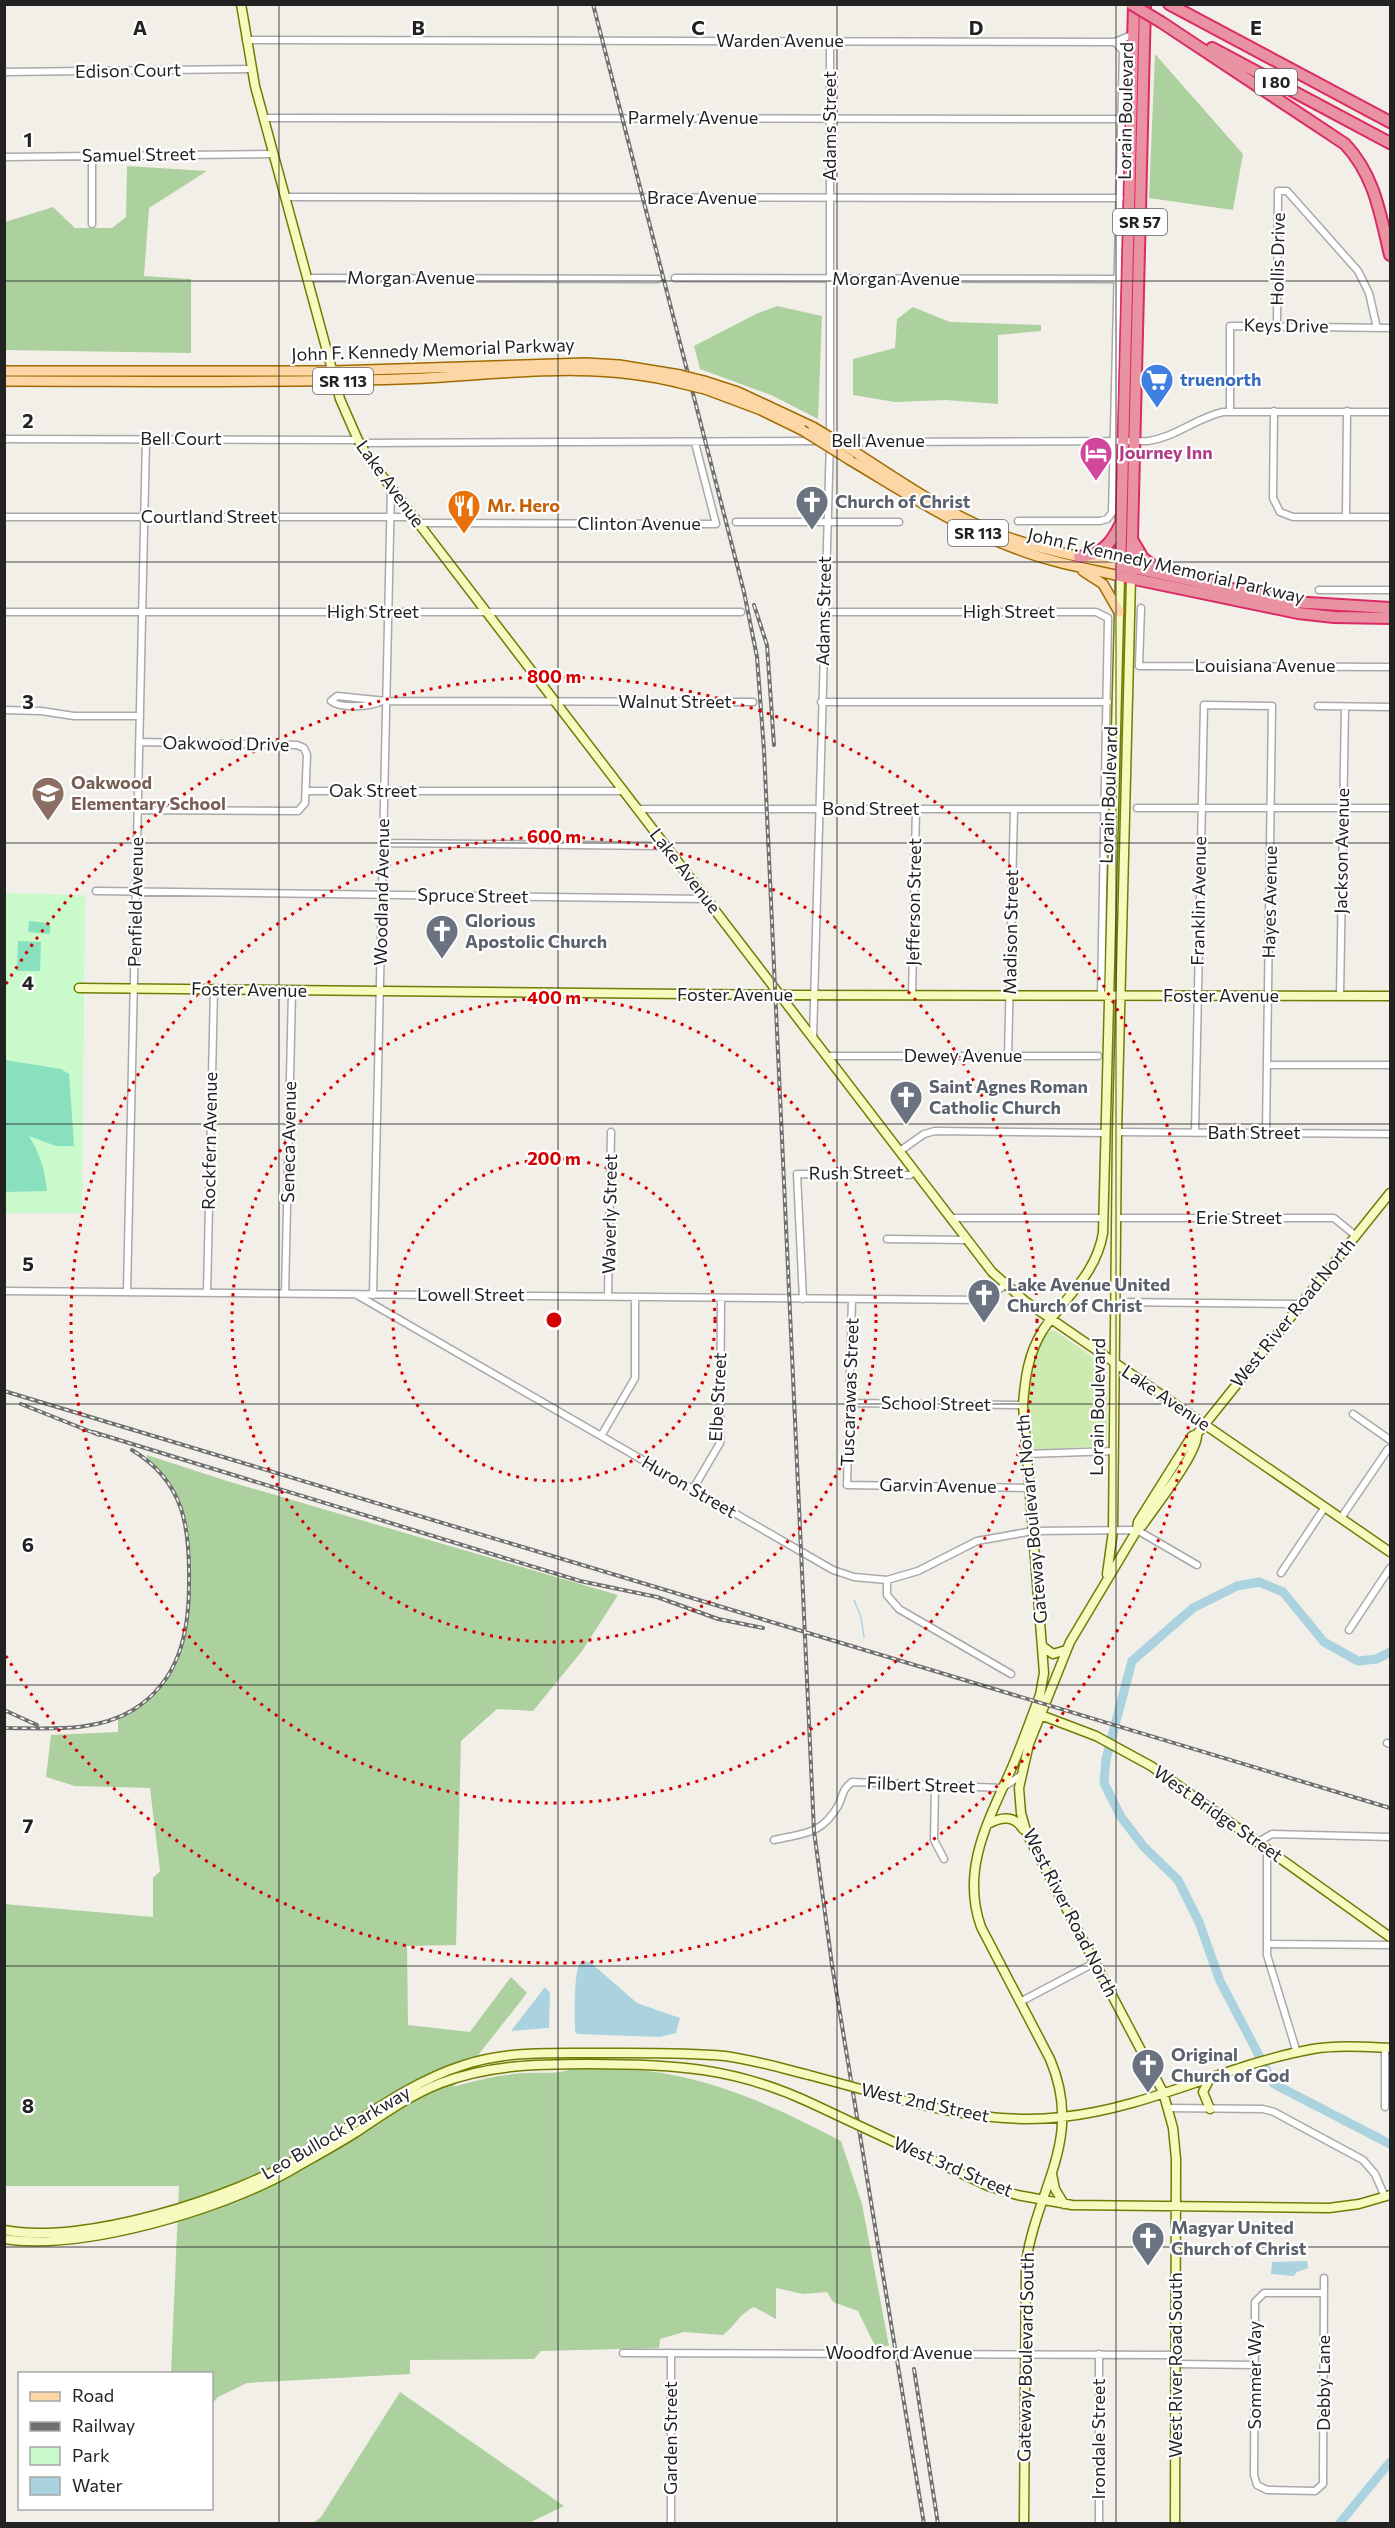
<svg xmlns="http://www.w3.org/2000/svg" width="1395" height="2528" viewBox="0 0 1395 2528" font-family="Commissioner,sans-serif">
<style>
.grass{fill:#cdebb0}
.forest{fill:#add19e}
.park{fill:#c8facc}
.pitch{fill:#88e0be}
.water{fill:#aad3df}
.lines{fill:none;stroke-linecap:round;stroke-linejoin:round}
.stream{stroke:#aad3df;stroke-width:1.5}
.river{stroke:#aad3df;stroke-width:9}
.street-casing{stroke:#a9a9a9;stroke-width:9}
.secondary-casing{stroke:#707d05;stroke-width:11}
.primary-casing{stroke:#a06b00;stroke-width:12}
.highway-casing{stroke:#dc2a67;stroke-width:14}
.street{stroke:#fff;stroke-width:6}
.secondary{stroke:#f7fabf;stroke-width:8}
.primary{stroke:#fcd6a4;stroke-width:9}
.highway{stroke:#e892a2;stroke-width:10}
.rail-casing{stroke:#707070;stroke-width:4}
.rail{stroke:#fff;stroke-width:1.5;stroke-dasharray:4.5;stroke-linecap:butt}
.secondary-bridge-casing{stroke:#707d05;stroke-width:11;stroke-linecap:butt}
.primary-bridge-casing{stroke:#a06b00;stroke-width:12;stroke-linecap:butt}
.highway-bridge-casing{stroke:#dc2a67;stroke-width:14;stroke-linecap:butt}
.secondary-bridge{stroke:#f7fabf;stroke-width:8}
.primary-bridge{stroke:#fcd6a4;stroke-width:9}
.highway-bridge{stroke:#e892a2;stroke-width:10}
.grid{fill:none;stroke:#222;stroke-width:1.5;stroke-opacity:0.55}
.ring{fill:none;stroke:#d40000;stroke-width:3;stroke-dasharray:3 6}
.labels{text-anchor:middle;stroke-width:4.5;stroke-linejoin:round;paint-order:stroke}
.shield{fill:#fff;stroke:#646464;stroke-width:1.5}
.shield-label{font-size:16px;font-weight:bold;fill:#222}
.street-label{font-size:18px;fill:#222;stroke:#fff}
.shop-label{font-size:18px;font-weight:bold;fill:#366cbe;stroke:#fff;text-anchor:start}
.hotel-label{font-size:18px;font-weight:bold;fill:#b23c85;stroke:#fff;text-anchor:start}
.worship-label{font-size:18px;font-weight:bold;fill:#5b616d;stroke:#fff;text-anchor:start}
.food-label{font-size:18px;font-weight:bold;fill:#c56008;stroke:#fff;text-anchor:start}
.education-label{font-size:18px;font-weight:bold;fill:#785e54;stroke:#fff;text-anchor:start}
.grid-label{font-size:20px;text-anchor:middle;font-weight:bold;fill:#222;stroke:#fff;stroke-width:4.5;stroke-linejoin:round;paint-order:stroke}
.centre{fill:#d40000;stroke:#fff;stroke-width:3}
.ring-label{font-size:18px;text-anchor:middle;font-weight:bold;fill:#d40000;stroke:#fff;stroke-width:4.5;stroke-linejoin:round;paint-order:stroke}
</style>
<rect width="100%" height="100%" fill="#f2efe9"/>
<path class="grass" d="M1054 1330 1107 1367V1440L1102 1446 1038 1450 1033 1448 1028 1394 1031 1365 1044 1334Z"/>
<path class="forest" d="M1155 54 1243 154 1233 210 1149 198Z
M127 166 207 171 149 208 144 276 191 279V353L5 350V222L53 207 75 228H112L126 217Z
M777 306 822 316 818 419 771 395 700 369 694 346 756 314Z
M913 307 950 322 1041 325V331L998 335V404L946 400 895 402 853 395V359L895 348 897 319Z
M147 1455 227 1481 618 1595 582 1651 533 1711 497 1709 461 1741 456 1945 407 1946 408 2025 470 2032 511 1977 527 1993 453 2087C476 2080 502 2074 527 2073 543 2072 558 2075 573 2068 597 2069 623 2068 647 2071 717 2079 780 2109 841 2141L862 2204 889 2346H875L858 2311 833 2302 827 2292 803 2294 776 2288V2319L754 2307C736 2317 737 2324 723 2335L684 2332 660 2339 659 2348 541 2351 534 2359 410 2360V2374L247 2383 218 2397 212 2404V2374L171 2373 179 2186H5L4 1904 153 1917V1878L160 1871 150 1788 75 1786 46 1777 51 1735 118 1732V1718C180 1687 189 1641 190 1577 190 1531 183 1493 147 1461Z
M400 2392 564 2506 529 2523H313L321 2517Z"/>
<path class="park" d="M5 893 85 895 82 1213H5Z"/>
<path class="pitch" d="M29 921 50 923V934L28 932Z
M18 941 41 942 40 971H17Z
M5 1060 61 1069 69 1074 74 1146H56L29 1136C40 1154 45 1170 47 1191L5 1192Z"/>
<path class="water" d="M581 1961 590 1962 637 2003 680 2018 676 2033 660 2037 577 2034 575 2031C575 2017 573 1971 581 1961Z
M545 1987 550 1993 549 2028 511 2031Z
M1307 2261 1308 2268 1297 2272 1294 2276 1271 2274 1272 2262Z"/>
<g class="lines">
<path class="stream" d="M854 1600 861 1617 864 1637"/>
<path class="river" d="M1390 1652 1377 1659 1358 1661 1324 1642 1283 1592 1259 1582 1237 1586 1193 1608 1132 1661 1106 1759 1104 1783 1121 1817 1144 1847 1178 1880 1199 1922 1220 1981 1274 2084 1390 2144
M1339 2524 1390 2462"/>
<g class="street-casing">
<path id="street" d="M246 40 1115 42 1134 34
M4 72 251 69
M264 118 1121 119
M92 156V224
M4 157 274 154
M285 197 1120 198
M308 278 658 279
M675 278 1117 279
M1277 326 1278 191H1287L1358 271 1369 293 1377 328
M1230 411V326L1390 328
M1274 411 1273 498 1280 512 1293 517H1390
M4 439 358 440
M840 442 1148 441C1176 437 1196 418 1223 412H1390
M359 443 817 441
M4 517H413
M1346 517 1347 411
M1018 521H1100L1107 519 1112 513 1123 51 1115 42
M736 522H899
M418 523 716 524 695 443
M1319 590H1390
M1141 608 1139 666 1390 667
M4 612H741
M824 612H1096L1108 618 1101 996
M382 701C370 707 341 709 331 701L337 696 386 701 753 702
M821 702H1108
M1318 706 1390 707
M4 710 41 711 74 716H140
M306 791H623
M1137 808H1390
M637 809H1105
M138 810 298 811 305 803 307 755 304 748 297 745 139 742
M383 843 664 846
M96 891 706 899
M912 996 916 808
M1340 996 1345 707
M813 1038 830 441V41
M827 1056H1098
M1008 1056 1014 809
M1267 1065H1390
M1117 1132 1390 1134
M1195 1133 1204 705 1272 706 1266 1133
M900 1151 924 1134 935 1131 1106 1133
M951 1218H1104
M1116 1218H1334L1356 1236
M887 1239 968 1240
M4 1291 984 1300 1005 1285
M127 1292 146 439
M207 1293 214 990
M285 1294 292 991
M357 1295 833 1570 854 1577 887 1580V1595L899 1609 1011 1674
M373 1295 391 489
M608 1296 611 1132
M803 1299 797 1174 910 1175 915 1171
M852 1299 847 1485 1030 1488
M1116 1302 1300 1304
M849 1403 1023 1405
M1353 1414 1390 1440
M601 1436 635 1378V1297
M1027 1454 1114 1451
M693 1489 720 1443 721 1298
M1341 1518 1388 1449
M1281 1573 1325 1507
M887 1580 918 1571 977 1541 1033 1531 1137 1530 1197 1565
M1349 1630 1390 1568
M1387 1743 1390 1744
M935 1787 934 1840 944 1859
M774 1840C804 1833 821 1835 838 1806 843 1796 842 1789 852 1782L1002 1788 1020 1776
M1258 1842 1272 1834 1390 1837
M1267 1849V1955L1297 2053
M1267 1944 1390 1945
M1020 2002 1094 1963
M1385 2107V2048
M1168 2108 1263 2109 1274 2112 1363 2160 1375 2174 1385 2197
M1324 2293H1264L1255 2302 1254 2475 1257 2485 1267 2490 1315 2491 1323 2484 1324 2278
M623 2353 1176 2355
M1176 2364 1255 2365
M671 2524V2353
M1099 2524V2354"/>
</g>
<g class="secondary-casing">
<path id="secondary" d="M241 4 255 86 340 399 358 440 370 460 992 1272 1025 1301 1390 1552
M79 988 790 995 1390 996
M1197 1434 1390 1193
M1139 1526H1142C1154 1508 1199 1452 1197 1434L1192 1436 1138 1522 1137 1530 1070 1642 1029 1744 1019 1788 1021 1813 1027 1834 1163 2092 1173 2128 1176 2159 1175 2524
M1107 1574 1113 1531 1117 1132 1131 578
M1042 1646 1053 1654 1066 1650
M1038 1714 1096 1736 1151 1766 1390 1937
M988 1824C1001 1817 1014 1815 1023 1829
M905 2101C957 2114 1008 2123 1062 2117 1149 2108 1228 2064 1313 2049 1339 2045 1365 2047 1390 2048
M1210 2109 1203 2092 1210 2078
M911 2150 988 2186 1017 2195 1072 2205 1329 2208 1359 2204 1390 2195
M1052 2174 1055 2189 1064 2204
M4 2230C84 2246 234 2197 303 2156 355 2125 406 2083 464 2065 507 2051 550 2053 594 2053 638 2053 682 2052 725 2056 754 2060 781 2068 809 2075
M4 2239C82 2251 220 2210 288 2172 310 2159 333 2147 355 2133 382 2115 410 2095 441 2083 489 2065 537 2064 588 2064 673 2064 735 2067 813 2104
M1024 2524 1026 2262C1038 2185 1084 2139 1050 2059L981 1927C961 1871 987 1823 1010 1772 1021 1747 1030 1720 1040 1695L1044 1673 1023 1405C1025 1378 1028 1354 1043 1330 1065 1297 1096 1275 1103 1233L1120 576"/>
</g>
<g class="primary-casing">
<path id="primary" d="M4 371H333L586 363 619 365 680 375
M4 381C136 381 268 383 400 379 493 376 589 359 680 383
M704 381 738 392 813 427
M705 389 761 410 802 430
M858 454C903 483 949 515 999 534 1038 549 1079 557 1120 565
M850 460C904 492 957 527 1017 549 1050 562 1085 568 1120 576
M1083 571 1103 584 1119 612"/>
</g>
<g class="highway-casing">
<path id="highway" d="M1134 4 1120 576 1298 613 1334 617 1390 618
M1169 4 1390 122
M1161 22 1345 144C1375 176 1380 214 1390 255
M1212 48 1390 143
M1133 541 1143 558 1160 571
M1079 557C1101 555 1111 544 1120 525
M1125 566 1292 602 1390 608
M1131 578 1145 4"/>
</g>
<use href="#street" class="street"/>
<use href="#secondary" class="secondary"/>
<use href="#primary" class="primary"/>
<use href="#highway" class="highway"/>
<g class="rail-casing">
<path id="rail" d="M593 4 744 592 757 657 764 750 814 1831 832 1965 924 2524
M754 605 767 645 774 745
M4 1391 1390 1808
M21 1404 99 1435
M93 1432 580 1581 657 1597 718 1619 763 1628
M4 1710 37 1725
M4 1728C48 1728 95 1733 133 1710 179 1681 189 1634 189 1584 190 1528 185 1482 132 1450
M914 2369 938 2524"/>
</g>
<use href="#rail" class="rail"/>
<g class="secondary-bridge-casing">
<path id="secondary-bridge" d="M809 2075 905 2101
M813 2104 911 2150"/>
</g>
<g class="primary-bridge-casing">
<path id="primary-bridge" d="M680 375 704 381
M680 383 705 389
M813 427 858 454
M802 430 850 460"/>
</g>
<g class="highway-bridge-casing">
<path id="highway-bridge" d="M1131 4 1161 22"/>
</g>
<use href="#secondary-bridge" class="secondary-bridge"/>
<use href="#primary-bridge" class="primary-bridge"/>
<use href="#highway-bridge" class="highway-bridge"/>
</g>
<path class="grid" d="M279 4V2524M558 4V2524M837 4V2524M1116 4V2524M4 281H1390M4 562H1390M4 843H1390M4 1124H1390M4 1404H1390M4 1685H1390M4 1966H1390M4 2247H1390"/>
<g class="ring">
<circle cx="554" cy="1320" r="161"/>
<circle cx="554" cy="1320" r="322"/>
<circle cx="554" cy="1320" r="483"/>
<path d="M6 984A643 643 0 1 1 6 1656"/>
</g>
<defs>
<g id="supermarket-pin" transform="scale(1.725)"><path d="M0 17L-7.5 6A9.5 9.5 0 1 1 7.5 6Z" fill="#3f7fe0" stroke="#fff"/><path d="M-6-5.5h2.5l.6 2H6L4.5 2H-2.5L-4.4-4H-6ZM-1.5 3.2a1.3 1.3 0 1 0 .1 0ZM3 3.2a1.3 1.3 0 1 0 .1 0Z" fill="#fff"/></g>
<g id="hotel-pin" transform="scale(1.725)"><path d="M0 17L-7.5 6A9.5 9.5 0 1 1 7.5 6Z" fill="#d1479c" stroke="#fff"/><path d="M-6-4.5h1.5V1H6V5H4.5V3h-9V5H-6ZM-4 0a1.8 1.8 0 1 1 3.6 0ZM.5 0V-2.5h3Q6-2.5 6 0Z" fill="#fff"/></g>
<g id="church-pin" transform="scale(1.725)"><path d="M0 17L-7.5 6A9.5 9.5 0 1 1 7.5 6Z" fill="#6b7280" stroke="#fff"/><path d="M-1.2-6h2.4v3.5h3.3v2.4h-3.3V6h-2.4V-.1h-3.3v-2.4h3.3Z" fill="#fff"/></g>
<g id="restaurant-pin" transform="scale(1.725)"><path d="M0 17L-7.5 6A9.5 9.5 0 1 1 7.5 6Z" fill="#e8710a" stroke="#fff"/><path d="M-5-6h1v4h1v-4h1v4h1v-4h1v5L-1.5 .5V6h-2V.5L-5-1ZM5-6V6H3V1.5H1.5Q1.5-4 5-6Z" fill="#fff"/></g>
<g id="school-pin" transform="scale(1.725)"><path d="M0 17L-7.5 6A9.5 9.5 0 1 1 7.5 6Z" fill="#8d6e63" stroke="#fff"/><path d="M0-5L7-2L0 1L-7-2ZM-4 1L0 2.5L4 1V4Q0 6-4 4Z" fill="#fff"/></g>
</defs>
<g fill-rule="evenodd">
<use href="#supermarket-pin" x="1157" y="380"/>
<use href="#hotel-pin" x="1096" y="453"/>
<use href="#church-pin" x="812" y="502"/>
<use href="#restaurant-pin" x="464" y="506"/>
<use href="#school-pin" x="48" y="793"/>
<use href="#church-pin" x="442" y="931"/>
<use href="#church-pin" x="906" y="1097"/>
<use href="#church-pin" x="984" y="1295"/>
<use href="#church-pin" x="1148" y="2065"/>
<use href="#church-pin" x="1148" y="2238"/>
</g>
<g class="labels">
<g class="shield">
<rect x="1255" y="69" width="42" height="26" rx="4.5"/>
<rect x="1113" y="209" width="54" height="26" rx="4.5"/>
<rect x="313" y="368" width="60" height="26" rx="4.5"/>
<rect x="948" y="520" width="60" height="26" rx="4.5"/>
</g>
<g class="shield-label">
<text x="1276" y="88">I 80</text>
<text x="1140" y="228">SR 57</text>
<text x="343" y="387">SR 113</text>
<text x="978" y="539">SR 113</text>
</g>
<g class="street-label">
<text x="780" y="47">Warden Avenue</text>
<text transform="translate(128 71) rotate(-1)" y="6">Edison Court</text>
<text transform="translate(1126 111) rotate(-89)" y="6">Lorain Boulevard</text>
<text x="693" y="124">Parmely Avenue</text>
<text transform="translate(830 126) rotate(-90)" y="6">Adams Street</text>
<text transform="translate(139 155) rotate(-1)" y="6">Samuel Street</text>
<text x="702" y="204">Brace Avenue</text>
<text transform="translate(1278 259) rotate(-89)" y="6">Hollis Drive</text>
<text x="411" y="284">Morgan Avenue</text>
<text x="896" y="285">Morgan Avenue</text>
<text transform="translate(1286 326) rotate(1)" y="6">Keys Drive</text>
<text transform="translate(433 350) rotate(-2)" y="6">John F. Kennedy Memorial Parkway</text>
<text x="181" y="445">Bell Court</text>
<text x="878" y="447">Bell Avenue</text>
<text transform="translate(390 484) rotate(54)" y="6">Lake Avenue</text>
<text x="209" y="523">Courtland Street</text>
<text x="639" y="530">Clinton Avenue</text>
<text transform="translate(1166 566) rotate(13)" y="6">John F. Kennedy Memorial Parkway</text>
<text transform="translate(824 611) rotate(-89)" y="6">Adams Street</text>
<text x="373" y="618">High Street</text>
<text x="1009" y="618">High Street</text>
<text x="1265" y="672">Louisiana Avenue</text>
<text x="675" y="708">Walnut Street</text>
<text transform="translate(226 744) rotate(1)" y="6">Oakwood Drive</text>
<text x="373" y="797">Oak Street</text>
<text transform="translate(1109 795) rotate(-88)" y="6">Lorain Boulevard</text>
<text x="871" y="815">Bond Street</text>
<text transform="translate(1342 851) rotate(-89)" y="6">Jackson Avenue</text>
<text transform="translate(685 871) rotate(52)" y="6">Lake Avenue</text>
<text transform="translate(382 892) rotate(-89)" y="6">Woodland Avenue</text>
<text transform="translate(473 896) rotate(1)" y="6">Spruce Street</text>
<text transform="translate(1199 901) rotate(-89)" y="6">Franklin Avenue</text>
<text transform="translate(136 902) rotate(-89)" y="6">Penfield Avenue</text>
<text transform="translate(914 902) rotate(-89)" y="6">Jefferson Street</text>
<text transform="translate(1270 902) rotate(-89)" y="6">Hayes Avenue</text>
<text transform="translate(1011 932) rotate(-89)" y="6">Madison Street</text>
<text transform="translate(249 990) rotate(1)" y="6">Foster Avenue</text>
<text x="735" y="1001">Foster Avenue</text>
<text x="1221" y="1002">Foster Avenue</text>
<text x="963" y="1062">Dewey Avenue</text>
<text x="1254" y="1139">Bath Street</text>
<text transform="translate(210 1141) rotate(-89)" y="6">Rockfern Avenue</text>
<text transform="translate(289 1142) rotate(-89)" y="6">Seneca Avenue</text>
<text transform="translate(856 1173) rotate(-1)" y="6">Rush Street</text>
<text transform="translate(610 1214) rotate(-89)" y="6">Waverly Street</text>
<text x="1239" y="1224">Erie Street</text>
<text x="471" y="1301">Lowell Street</text>
<text transform="translate(1293 1313) rotate(-51)" y="6">West River Road North</text>
<text transform="translate(850 1392) rotate(-88)" y="6">Tuscarawas Street</text>
<text transform="translate(718 1397) rotate(-87)" y="6">Elbe Street</text>
<text transform="translate(1166 1398) rotate(34)" y="6">Lake Avenue</text>
<text transform="translate(936 1404) rotate(1)" y="6">School Street</text>
<text transform="translate(1098 1407) rotate(-89)" y="6">Lorain Boulevard</text>
<text transform="translate(938 1486) rotate(1)" y="6">Garvin Avenue</text>
<text transform="translate(689 1487) rotate(30)" y="6">Huron Street</text>
<text transform="translate(1032 1519) rotate(-95)" y="6">Gateway Boulevard North</text>
<text transform="translate(921 1785) rotate(2)" y="6">Filbert Street</text>
<text transform="translate(1218 1814) rotate(35)" y="6">West Bridge Street</text>
<text transform="translate(1070 1913) rotate(63)" y="6">West River Road North</text>
<text transform="translate(925 2103) rotate(12)" y="6">West 2nd Street</text>
<text transform="translate(336 2133) rotate(-30)" y="6">Leo Bullock Parkway</text>
<text transform="translate(953 2167) rotate(23)" y="6">West 3rd Street</text>
<text x="899" y="2359">Woodford Avenue</text>
<text transform="translate(1026 2357) rotate(-89)" y="6">Gateway Boulevard South</text>
<text transform="translate(1176 2365) rotate(-90)" y="6">West River Road South</text>
<text transform="translate(1255 2375) rotate(-90)" y="6">Sommer Way</text>
<text transform="translate(1324 2383) rotate(-90)" y="6">Debby Lane</text>
<text transform="translate(671 2438) rotate(-90)" y="6">Garden Street</text>
<text transform="translate(1099 2439) rotate(-90)" y="6">Irondale Street</text>
</g>
<g class="shop-label">
<text x="1180" y="386">truenorth</text>
</g>
<g class="hotel-label">
<text x="1119" y="459">Journey Inn</text>
</g>
<g class="worship-label">
<text x="835" y="508">Church of Christ</text>
<text x="465" y="927">Glorious<tspan x="465" dy="21">Apostolic Church</tspan></text>
<text x="929" y="1093">Saint Agnes Roman<tspan x="929" dy="21">Catholic Church</tspan></text>
<text x="1007" y="1291">Lake Avenue United<tspan x="1007" dy="21">Church of Christ</tspan></text>
<text x="1171" y="2061">Original<tspan x="1171" dy="21">Church of God</tspan></text>
<text x="1171" y="2234">Magyar United<tspan x="1171" dy="21">Church of Christ</tspan></text>
</g>
<g class="food-label">
<text x="487" y="512">Mr. Hero</text>
</g>
<g class="education-label">
<text x="71" y="789">Oakwood<tspan x="71" dy="21">Elementary School</tspan></text>
</g>
</g>
<g class="grid-label">
<text x="140" y="35">A</text>
<text x="418" y="35">B</text>
<text x="698" y="35">C</text>
<text x="976" y="35">D</text>
<text x="1256" y="35">E</text>
<text x="28" y="147">1</text>
<text x="28" y="428">2</text>
<text x="28" y="709">3</text>
<text x="28" y="990">4</text>
<text x="28" y="1271">5</text>
<text x="28" y="1552">6</text>
<text x="28" y="1833">7</text>
<text x="28" y="2113">8</text>
</g>
<circle cx="554" cy="1320" r="9" class="centre"/>
<g class="ring-label">
<text x="554" y="683">800 m</text>
<text x="554" y="843">600 m</text>
<text x="554" y="1004">400 m</text>
<text x="554" y="1165">200 m</text>
</g>
<rect width="1395" height="2528" fill="none" stroke="#222222" stroke-width="12"/>
<rect x="18" y="2372" width="195" height="138" fill="#ffffff" stroke="#a7a7a7" stroke-width="1.5"/>
<rect x="30" y="2392" width="30" height="9" fill="#fcd6a4" stroke="#a7a7a7" stroke-width="1.5"/>
<text x="72" y="2402" font-size="18" fill="#222222">Road</text>
<rect x="30" y="2422" width="30" height="9" fill="#707070" stroke="#a7a7a7" stroke-width="1.5"/>
<text x="72" y="2432" font-size="18" fill="#222222">Railway</text>
<rect x="30" y="2447" width="30" height="18" fill="#c8facc" stroke="#a7a7a7" stroke-width="1.5"/>
<text x="72" y="2462" font-size="18" fill="#222222">Park</text>
<rect x="30" y="2477" width="30" height="18" fill="#aad3df" stroke="#a7a7a7" stroke-width="1.5"/>
<text x="72" y="2492" font-size="18" fill="#222222">Water</text>
</svg>
